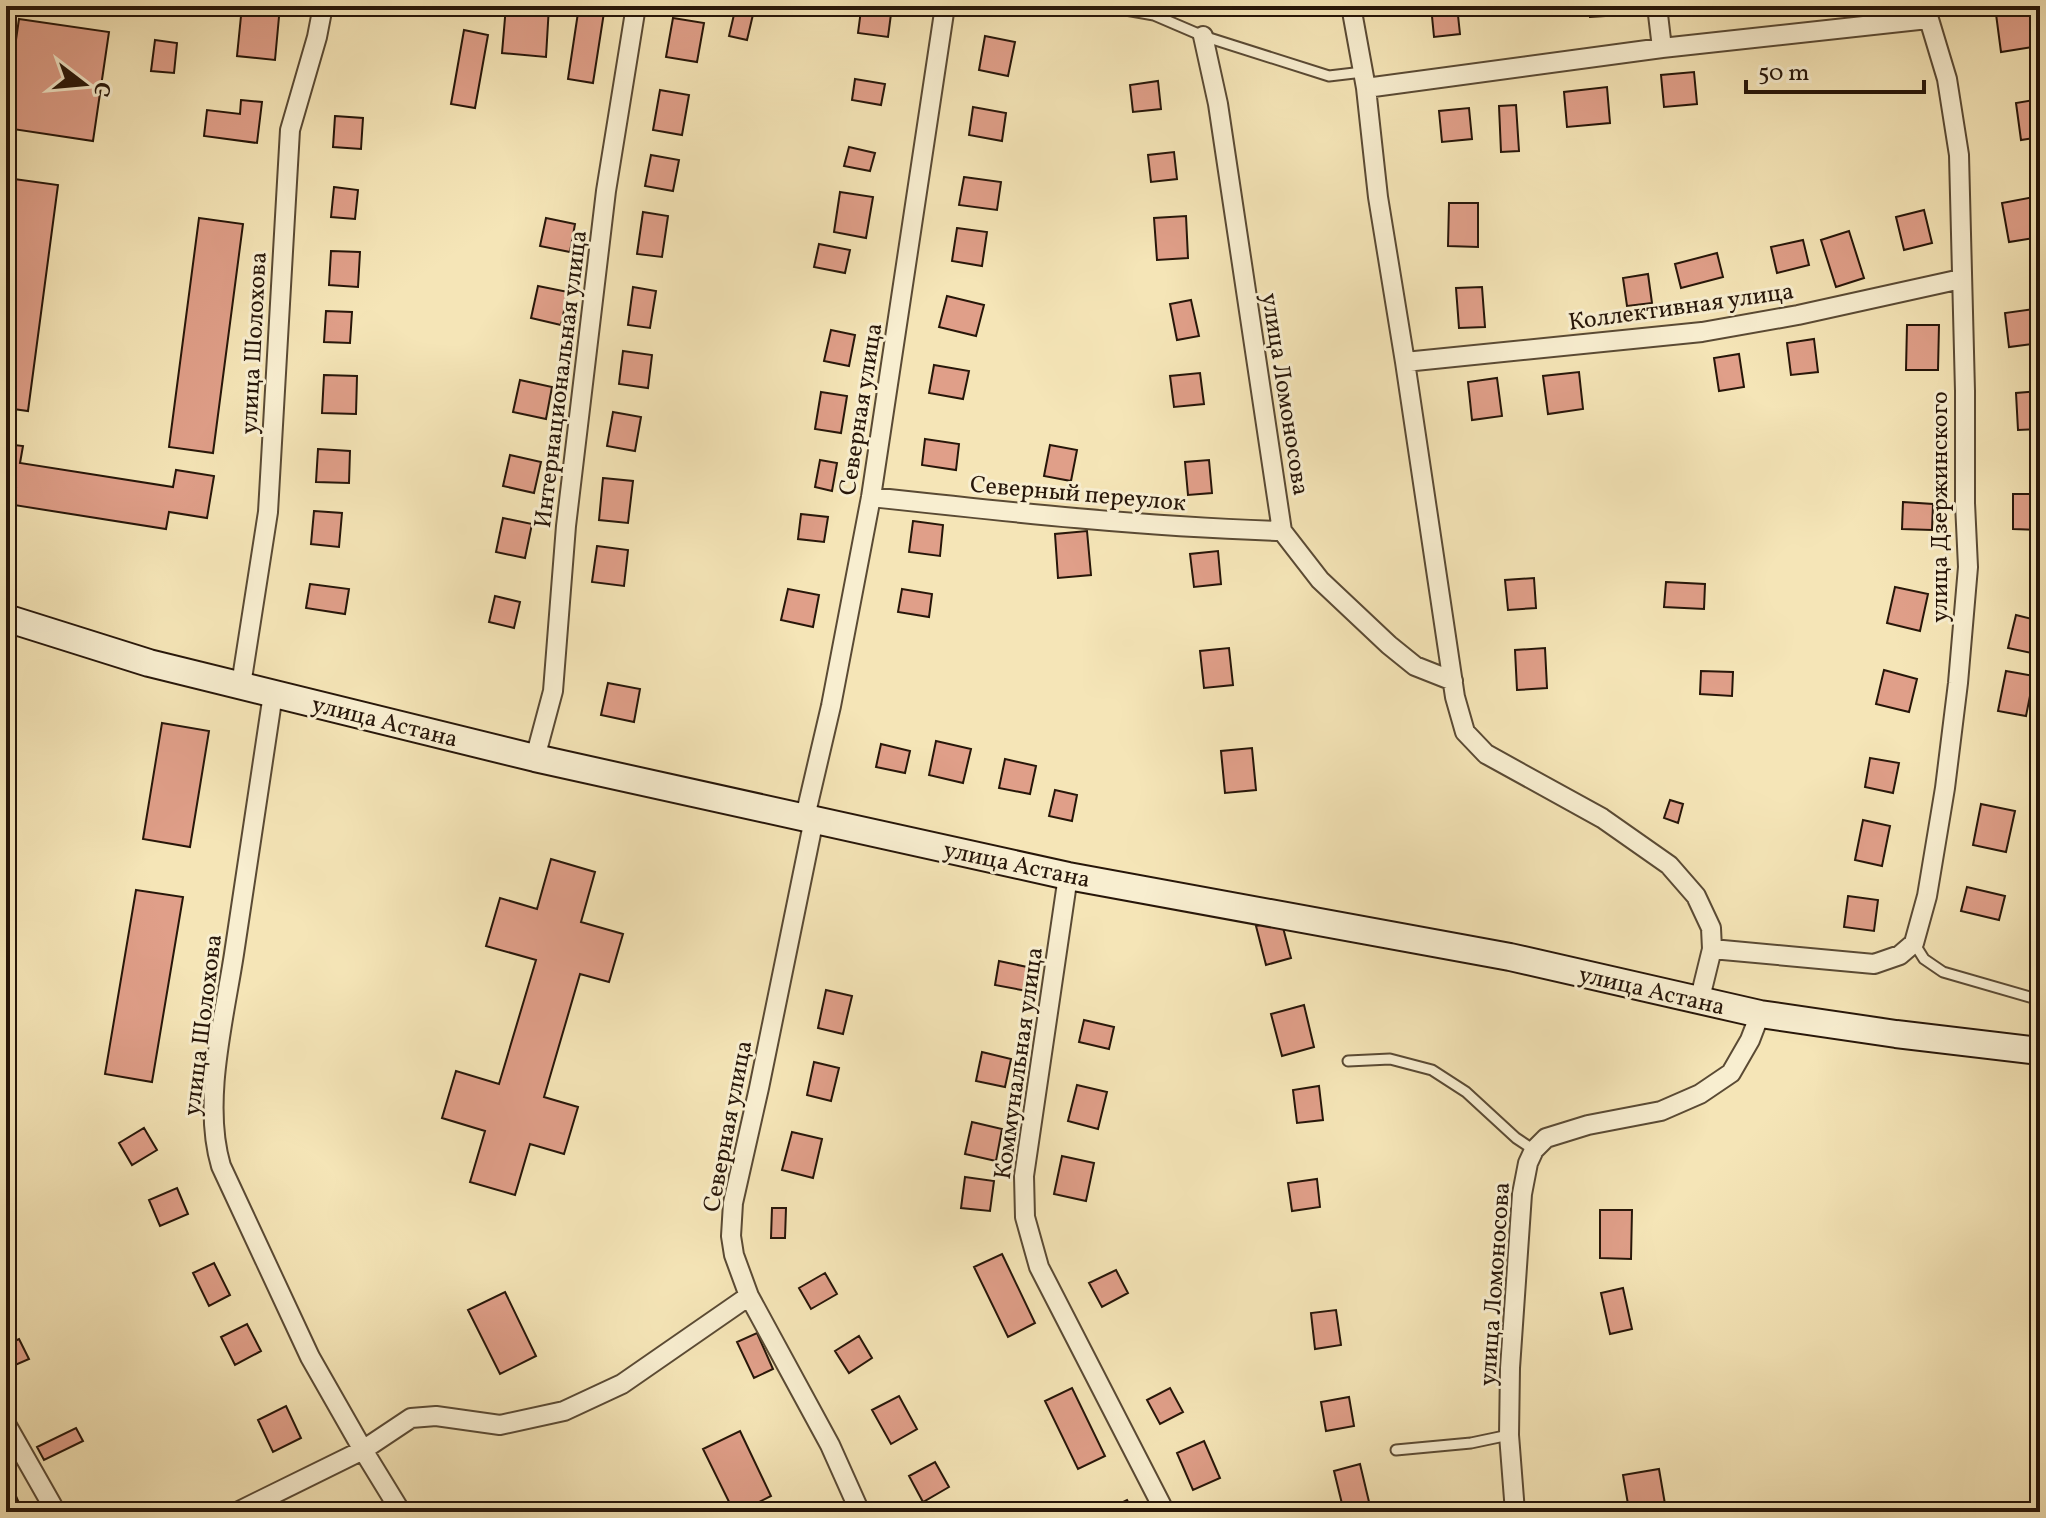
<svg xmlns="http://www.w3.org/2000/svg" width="2046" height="1518" viewBox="0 0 2046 1518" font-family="Vollkorn,serif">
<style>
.building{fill:#e09f89;stroke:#271609;stroke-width:2}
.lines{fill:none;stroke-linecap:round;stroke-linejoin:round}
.lane-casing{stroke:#5a4a34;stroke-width:13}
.street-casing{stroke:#5a4a34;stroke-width:22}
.secondary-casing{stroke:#271609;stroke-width:30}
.lane{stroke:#f8eed0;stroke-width:9}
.street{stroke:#f8eed0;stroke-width:18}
.secondary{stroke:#f8eed0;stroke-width:26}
.labels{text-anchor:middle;stroke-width:6;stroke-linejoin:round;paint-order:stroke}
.street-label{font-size:24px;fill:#271609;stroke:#f8eed0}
</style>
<rect width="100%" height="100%" fill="#f5e5b7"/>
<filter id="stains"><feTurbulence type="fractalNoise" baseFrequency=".0025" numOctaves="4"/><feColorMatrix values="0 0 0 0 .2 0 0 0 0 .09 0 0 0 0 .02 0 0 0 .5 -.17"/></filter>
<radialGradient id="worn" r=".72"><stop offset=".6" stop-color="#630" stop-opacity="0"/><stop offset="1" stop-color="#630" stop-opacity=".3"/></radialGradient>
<path class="building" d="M242 6H280L275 60 237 56Z
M506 6H549L546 57 502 53Z
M579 6H605L593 83 568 79Z
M736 6H755L747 40 729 36Z
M1431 6H1457L1460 34 1434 37Z
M1589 6H1620L1621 15 1590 17Z
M2033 9 2038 46 2001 52 1996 14Z
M861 10 891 14 888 37 858 33Z
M673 18 704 23 697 62 666 57Z
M19 19 109 32 93 141 6 128V108Z
M464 30 488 35 475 108 451 104Z
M985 36 1015 42 1008 76 979 70Z
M155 40 177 43 174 73 151 71Z
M1694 72 1697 104 1664 107 1661 75Z
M855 79 885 84 881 105 852 100Z
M1158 81 1161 109 1133 112 1130 85Z
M1607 87 1610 123 1567 127 1564 92Z
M660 90 689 95 682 135 653 130Z
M2040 99V137L2021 140 2016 103Z
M241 100 262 102 257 143 204 136 207 110 240 114Z
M1516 105 1519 151 1501 152 1499 106Z
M973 107 1006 113 1002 141 969 135Z
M1469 108 1472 139 1442 142 1439 111Z
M335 116 363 118 361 149 333 147Z
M849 147 875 153 870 171 844 166Z
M1174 152 1177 179 1151 182 1148 155Z
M651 155 679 160 673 191 645 186Z
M964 177 1001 182 997 210 959 205Z
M14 179 58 185 28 411 6 408V241Z
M334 187 358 190 355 219 331 217Z
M840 192 873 197 866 238 834 232Z
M2039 196 2040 237 2009 242 2002 203Z
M1449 203H1478V247L1448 246Z
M1924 210 1932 243 1904 250 1896 217Z
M643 212 668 216 662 257 637 254Z
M1186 216 1188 258 1157 260 1154 218Z
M199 218 243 224 213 453 169 447Z
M546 218 575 224 570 252 540 246Z
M957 228 987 232 982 266 952 261Z
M1849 231 1864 278 1836 287 1821 240Z
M1803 240 1809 265 1777 273 1771 247Z
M819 244 850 250 845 273 814 267Z
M331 251 360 252 358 287 329 285Z
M1717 253 1723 277 1681 288 1675 264Z
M1648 274 1652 303 1627 306 1623 278Z
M538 286 568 292 561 325 531 318Z
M633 287 656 291 650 328 628 325Z
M1482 287 1485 327 1459 328 1456 288Z
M947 296 984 305 976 336 939 327Z
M1191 300 1199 336 1177 340 1170 304Z
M2034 309 2039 343 2009 347 2005 313Z
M326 311 352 312 350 343 324 342Z
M1907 325H1939L1938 370H1906Z
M831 330 855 335 849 366 824 361Z
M1814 339 1818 372 1791 375 1787 343Z
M623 351 652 355 648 388 619 384Z
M1739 354 1744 387 1719 391 1714 358Z
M934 365 969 371 963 399 929 393Z
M1579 372 1583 409 1548 414 1543 376Z
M1200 373 1204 404 1174 407 1170 376Z
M324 375 357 376 356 414 322 413Z
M1497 378 1502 416 1472 420 1468 382Z
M520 380 552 387 546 419 513 412Z
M2040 391V429L2018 430 2016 393Z
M821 392 847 396 841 433 815 429Z
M613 412 641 417 635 451 607 446Z
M925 439 959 444 956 470 922 465Z
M6 444 23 446 20 463 173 487 176 470 214 476 207 518 169 512 166 529 14 505 16 488 6 487Z
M1050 445 1077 450 1071 481 1044 476Z
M318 449 350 451 349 483 316 482Z
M510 455 541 462 534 493 503 486Z
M820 460 837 463 832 491 815 487Z
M1209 460 1212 493 1188 495 1185 462Z
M603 478 633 481 628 523 599 520Z
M2013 494H2040V530L2013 529Z
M1903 502 1933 504 1932 530 1902 529Z
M314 511 342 513 339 547 311 544Z
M801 514 828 517 824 542 798 539Z
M503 518 532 524 525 558 496 552Z
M913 521 943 525 940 556 909 552Z
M1087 531 1091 575 1058 578 1055 534Z
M597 546 628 550 624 586 592 582Z
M1218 551 1221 584 1194 587 1190 554Z
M1534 578 1536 608 1508 610 1505 580Z
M1666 582 1705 584 1704 609 1664 607Z
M310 584 349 589 345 614 306 608Z
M1895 587 1928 594 1920 631 1887 623Z
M788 589 819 595 813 627 781 620Z
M902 589 932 594 929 617 898 612Z
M495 596 520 602 514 628 489 622Z
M2016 615 2040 621V639L2036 654 2008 648Z
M1229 648 1233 685 1204 688 1200 651Z
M1545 648 1547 688 1517 690 1515 650Z
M1884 670 1917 679 1909 712 1876 704Z
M1701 671 1733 672 1732 696 1700 694Z
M2006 671 2034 676 2026 716 1998 711Z
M608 683 640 689 634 722 601 715Z
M162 723 209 731 190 847 143 839Z
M936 741 971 749 963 783 929 775Z
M881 744 910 751 905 773 876 767Z
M1252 748 1256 790 1225 793 1221 751Z
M1870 758 1899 763 1893 793 1865 787Z
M1005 759 1036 766 1030 794 999 788Z
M1055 790 1077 795 1072 821 1049 816Z
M1670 800 1683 804 1678 823 1664 818Z
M1981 804 2015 811 2006 852 1973 845Z
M1863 820 1890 826 1882 866 1855 860Z
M551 859 595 872 581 922 623 934 609 982 580 974 544 1097 578 1107 564 1154 530 1144 515 1195 470 1182 485 1131 442 1118 456 1071 499 1084 536 960 486 946 500 898 537 909Z
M1967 887 2005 896 1999 920 1961 911Z
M136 890 183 897 152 1082 105 1074Z
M1848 896 1878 900 1874 931 1844 927Z
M1281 920 1291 958 1266 965 1256 926Z
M999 961 1032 968 1027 991 995 985Z
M826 990 852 996 843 1034 818 1028Z
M1304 1005 1314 1047 1282 1056 1271 1014Z
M1084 1020 1114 1027 1109 1049 1079 1042Z
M982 1052 1011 1059 1005 1087 976 1081Z
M814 1062 839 1068 831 1101 807 1095Z
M1077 1085 1107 1092 1098 1129 1068 1121Z
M1319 1086 1323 1120 1297 1123 1293 1090Z
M972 1122 1002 1129 996 1161 965 1154Z
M144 1128 157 1150 132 1165 119 1143Z
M792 1132 822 1139 813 1178 782 1170Z
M1062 1156 1094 1163 1086 1201 1054 1194Z
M965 1177 994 1181 990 1211 961 1208Z
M1317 1179 1320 1207 1292 1211 1288 1183Z
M177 1188 188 1214 160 1226 149 1200Z
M772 1208H786L785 1238H771Z
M1600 1210H1632L1631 1259 1600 1258Z
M1002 1254 1035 1323 1008 1337 974 1267Z
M214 1263 230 1295 209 1306 193 1273Z
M1116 1270 1128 1293 1102 1307 1089 1283Z
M825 1273 837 1294 811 1309 799 1288Z
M1623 1288 1632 1329 1610 1334 1601 1293Z
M505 1292 536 1356 500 1374 468 1310Z
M1336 1310 1341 1345 1315 1349 1311 1313Z
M247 1324 261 1351 235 1365 221 1337Z
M757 1333 773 1369 754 1378 737 1342Z
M859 1336 872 1358 849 1373 835 1351Z
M19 1339 29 1359 6 1369V1345Z
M1072 1388 1105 1456 1078 1469 1045 1401Z
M1170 1388 1183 1412 1160 1424 1147 1400Z
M899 1396 917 1429 891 1444 872 1410Z
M1349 1397 1354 1426 1326 1431 1321 1402Z
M286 1406 301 1438 273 1452 258 1420Z
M76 1428 83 1441 44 1460 37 1447Z
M740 1431 771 1496 739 1512H734L703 1449Z
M1204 1441 1220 1478 1193 1490 1177 1453Z
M935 1462 949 1487 923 1502 909 1476Z
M1360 1464 1370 1506 1344 1512 1334 1471Z
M1659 1469 1665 1504 1629 1510 1623 1475Z
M8 1478 19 1503 6 1509V1479Z
M1127 1500 1133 1512H1103Z"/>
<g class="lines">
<g class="lane-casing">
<path id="lane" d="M1103 6 1154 15 1203 36 1329 76 1363 72
M1914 943 1924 959 1943 972 2040 1000
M1348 1061 1390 1059 1432 1070 1466 1092 1516 1138 1534 1150
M1396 1450 1471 1443 1509 1435"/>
</g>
<g class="street-casing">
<path id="street" d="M1351 6 1366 88 1378 197 1405 362 1455 697 1465 732 1486 754 1602 818 1669 865 1696 896 1711 928 1712 949 1699 1002
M1657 6 1662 48
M1203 36 1218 104 1282 531 1320 580 1389 645 1415 666 1453 681
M1366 88 1662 48 1928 19
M1405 362 1702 332 1798 315 1961 279
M871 497C1008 512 1144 527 1282 531
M241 685 268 512 290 130 317 37 323 6
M273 694C260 780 247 867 234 954 224 1019 202 1103 221 1166L310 1357 363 1450 401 1512
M535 758 553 691 566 526 606 191 636 6
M805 817 831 706 871 497 945 6
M814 819 759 1088 733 1203 731 1236 734 1255 749 1296 830 1445 860 1512
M1068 876 1024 1176 1025 1217 1039 1267 1165 1512
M1712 949 1874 964 1900 955 1914 943 1927 896 1945 788 1958 683 1968 567 1965 503V391L1959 155 1947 79 1925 6
M6 1424 56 1512
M237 1512 363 1450 411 1418 436 1416 500 1425 564 1411 622 1384 749 1296
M1515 1512 1509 1435 1510 1368 1522 1194 1528 1163 1534 1150 1546 1138 1588 1125 1661 1111 1700 1094 1731 1073 1750 1040 1760 1014"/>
</g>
<g class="secondary-casing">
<path id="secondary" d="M6 618 149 663 535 758 1068 876 1510 957 1760 1014 1896 1034 2040 1051"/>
</g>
<use href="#lane" class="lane"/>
<use href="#street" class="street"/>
<use href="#secondary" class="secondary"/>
</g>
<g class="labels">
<g class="street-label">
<text transform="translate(1681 306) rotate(-8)" y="8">Коллективная улица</text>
<text transform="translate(253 343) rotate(-87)" y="8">улица Шолохова</text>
<text transform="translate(560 379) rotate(-83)" y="8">Интернациональная улица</text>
<text transform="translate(1286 394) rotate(81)" y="8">улица Ломоносова</text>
<text transform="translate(860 409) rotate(-81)" y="8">Северная улица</text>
<text transform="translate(1078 493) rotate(5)" y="8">Северный переулок</text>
<text transform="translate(1939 507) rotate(-90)" y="8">улица Дзержинского</text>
<text transform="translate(385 721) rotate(14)" y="8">улица Астана</text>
<text transform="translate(1017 864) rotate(12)" y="8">улица Астана</text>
<text transform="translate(1652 990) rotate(13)" y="8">улица Астана</text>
<text transform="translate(202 1025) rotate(-83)" y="8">улица Шолохова</text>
<text transform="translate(1018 1063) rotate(-82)" y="8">Коммунальная улица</text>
<text transform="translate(727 1126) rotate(-79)" y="8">Северная улица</text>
<text transform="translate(1494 1284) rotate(-86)" y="8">улица Ломоносова</text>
</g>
</g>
<rect width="2046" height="1518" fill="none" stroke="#f5e5b7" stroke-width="32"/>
<rect x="8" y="8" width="2030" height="1502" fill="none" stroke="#271609" stroke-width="4"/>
<rect x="16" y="16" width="2014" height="1486" fill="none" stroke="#271609" stroke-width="2"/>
<g transform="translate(84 84) rotate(106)" stroke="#f8eed0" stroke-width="6" paint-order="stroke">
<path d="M0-6L14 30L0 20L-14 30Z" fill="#271609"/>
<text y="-12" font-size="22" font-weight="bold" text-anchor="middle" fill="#271609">С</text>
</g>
<path d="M1746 80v12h178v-12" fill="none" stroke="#271609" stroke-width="4"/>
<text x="1758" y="80" font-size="24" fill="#271609" stroke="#f8eed0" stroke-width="6" paint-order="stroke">50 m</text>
<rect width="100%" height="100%" filter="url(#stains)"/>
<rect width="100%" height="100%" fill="url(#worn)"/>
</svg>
